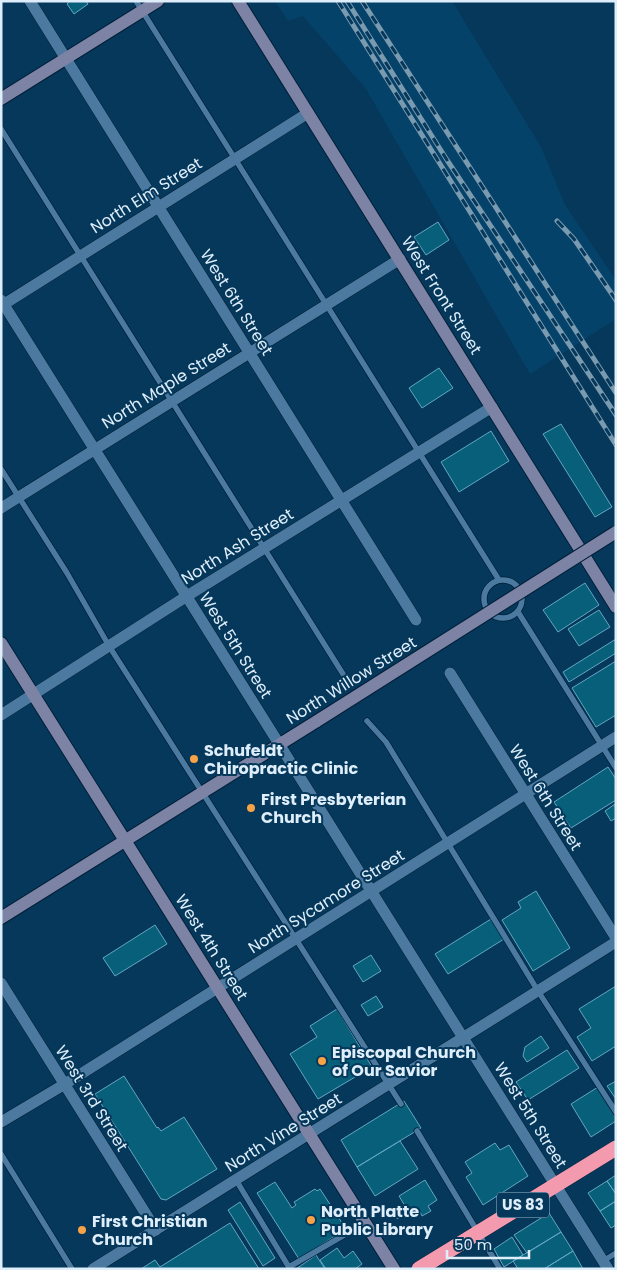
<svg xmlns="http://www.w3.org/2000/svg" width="617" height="1270" viewBox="0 0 617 1270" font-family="Poppins,sans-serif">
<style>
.built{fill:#054269}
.building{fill:#075f79;stroke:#63a7c1}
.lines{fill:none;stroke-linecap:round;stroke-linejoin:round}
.lane-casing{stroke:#001f38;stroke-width:7}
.street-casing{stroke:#001f38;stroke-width:12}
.secondary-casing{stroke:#001f38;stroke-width:14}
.highway-casing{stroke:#001f38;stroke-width:16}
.lane{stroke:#4b799f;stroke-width:5.5}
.street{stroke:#4b799f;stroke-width:11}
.secondary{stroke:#7d83a4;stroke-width:12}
.highway{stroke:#f39aaf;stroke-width:15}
.rail-casing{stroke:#7a9ab0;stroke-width:5}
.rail{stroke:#05385a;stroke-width:3;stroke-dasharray:9;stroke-linecap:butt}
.secondary-bridge-casing{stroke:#001f38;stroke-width:14;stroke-linecap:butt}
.secondary-bridge{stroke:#7d83a4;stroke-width:12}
.poi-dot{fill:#f6a247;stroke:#05385a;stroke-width:2}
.labels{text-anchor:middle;stroke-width:4;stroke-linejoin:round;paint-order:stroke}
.shield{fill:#05385a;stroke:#9eb7cb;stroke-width:1}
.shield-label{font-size:15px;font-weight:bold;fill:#dfeefb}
.street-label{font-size:16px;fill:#dfeefb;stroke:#05385a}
.poi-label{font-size:16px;font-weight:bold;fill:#dfeefb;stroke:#05385a;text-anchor:start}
</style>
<rect width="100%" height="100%" fill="#05385a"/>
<path class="built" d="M275 1H452L541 147 565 205 616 280V319L530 374 366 89 303 16 288 21Z"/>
<path class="building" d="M70 1H86L88 4 74 14 67 4Z
M438 222 449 240 426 255 414 237Z
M439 368 453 388 422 408 409 388Z
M561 424 612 507 595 517 543 434Z
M491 431 509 461 459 492 441 462Z
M585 583 599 605 558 632 543 610Z
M599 610 610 627 579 646 568 629Z
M616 639V653L569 682 563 672Z
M616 661V715L596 727 572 688Z
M608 767 616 779V800L571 828 554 802Z
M615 804 616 818 611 821 605 811Z
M536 891 570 948 533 971 502 920 521 908 518 902Z
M491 919 504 939 448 974 435 954Z
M155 925 167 944 115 976 103 958Z
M371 955 381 971 363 982 353 966Z
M616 986V1046L592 1061 577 1037 591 1028 579 1009Z
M376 996 383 1007 368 1016 361 1005Z
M337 1009 372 1067 318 1099 290 1054 317 1037 310 1026Z
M541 1036 549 1048 527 1062 523 1056 525 1047Z
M567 1050 579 1068 528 1100 516 1082Z
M124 1076 157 1128 158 1127 161 1131 184 1117 217 1169 166 1200 161 1199 95 1094Z
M616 1081V1099L607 1086Z
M598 1087 616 1115V1121L591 1137 571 1104Z
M404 1101 421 1128 357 1167 341 1140Z
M400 1141 418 1169 375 1196 357 1167Z
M495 1143 500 1150 509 1145 528 1176 483 1205 466 1177 472 1173 465 1162Z
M616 1175V1194L607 1181Z
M425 1180 437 1200 428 1206 431 1211 422 1216 420 1212 411 1217 408 1212 397 1219 394 1213 405 1206 399 1196Z
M607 1181 616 1194V1201L600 1211 588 1193Z
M275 1182 292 1208 296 1205 294 1202 315 1189 317 1191 320 1189 346 1229 299 1259 257 1193Z
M616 1201V1225L611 1228 600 1211Z
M240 1202 275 1258 263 1266 228 1210Z
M549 1213 561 1232 527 1253 514 1235Z
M230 1223 259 1269H141L155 1260 160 1267Z
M561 1232 573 1251 544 1269H518L513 1261Z
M512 1237 523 1255 504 1267 494 1249Z
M337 1248 344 1258 353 1251 362 1264 355 1269H326L320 1260Z
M573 1251 583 1269H544Z
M316 1255 325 1269H296Z"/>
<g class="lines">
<g class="lane-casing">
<path id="lane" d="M136 1 499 580
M1 129 343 674
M1 469 67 573 109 646 401 1104
M484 599a19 19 0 1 1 38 0a19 19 0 1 1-38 0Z
M518 612 616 768
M367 721 386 742 538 991 616 1112
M417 1131 500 1269
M1 1154 72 1269
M236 1180 290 1269
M603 1261 616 1253
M289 1267 365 1223"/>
</g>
<g class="street-casing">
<path id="street" d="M30 1 416 620
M1 300 608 1269
M1 306 308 113
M1 508 400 259
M450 673 616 938
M1 715 187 596 492 407
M1 983 156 1230
M1 1122 65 1084 616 737
M93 1269 616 942"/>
</g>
<g class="secondary-casing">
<path id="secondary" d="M238 1 616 607
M1 99 158 1
M1 643 394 1269
M1 918 317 721"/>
</g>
<g class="highway-casing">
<path id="highway" d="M419 1269 616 1148"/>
</g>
<use href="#lane" class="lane"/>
<use href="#street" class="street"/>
<use href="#secondary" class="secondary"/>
<use href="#highway" class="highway"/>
<g class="rail-casing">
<path id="rail" d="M338 1 616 445
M347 1 447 160 616 415
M362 1 616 393
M557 221 574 239 616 300"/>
</g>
<use href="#rail" class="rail"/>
<g class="secondary-bridge-casing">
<path id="secondary-bridge" d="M317 721 616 532"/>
</g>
<use href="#secondary-bridge" class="secondary-bridge"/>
</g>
<g class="poi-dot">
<circle cx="194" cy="759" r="5"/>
<circle cx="251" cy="808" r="5"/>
<circle cx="322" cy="1061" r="5"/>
<circle cx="311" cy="1220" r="5"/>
<circle cx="82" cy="1230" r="5"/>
</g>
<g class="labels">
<rect class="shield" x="497" y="1192.5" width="52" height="25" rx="4"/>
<g class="shield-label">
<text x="523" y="1210">US 83</text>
</g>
<g class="street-label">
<text transform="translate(146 195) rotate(-32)" y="6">North Elm Street</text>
<text transform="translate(442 295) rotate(58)" y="6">West Front Street</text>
<text transform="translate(237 302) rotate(58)" y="6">West 6th Street</text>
<text transform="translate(166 385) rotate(-32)" y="6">North Maple Street</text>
<text transform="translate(237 546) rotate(-32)" y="6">North Ash Street</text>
<text transform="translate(236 645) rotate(58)" y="6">West 5th Street</text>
<text transform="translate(351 680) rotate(-32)" y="6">North Willow Street</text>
<text transform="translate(546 797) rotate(58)" y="6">West 6th Street</text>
<text transform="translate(326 901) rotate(-32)" y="6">North Sycamore Street</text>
<text transform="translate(212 947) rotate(58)" y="6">West 4th Street</text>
<text transform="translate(92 1098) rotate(58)" y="6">West 3rd Street</text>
<text transform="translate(531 1115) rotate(58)" y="6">West 5th Street</text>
<text transform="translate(283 1132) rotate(-32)" y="6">North Vine Street</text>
</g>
<g class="poi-label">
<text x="204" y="756">Schufeldt<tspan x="204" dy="18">Chiropractic Clinic</tspan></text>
<text x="261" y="805">First Presbyterian<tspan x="261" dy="18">Church</tspan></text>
<text x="332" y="1058">Episcopal Church<tspan x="332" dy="18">of Our Savior</tspan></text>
<text x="321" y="1217">North Platte<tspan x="321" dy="18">Public Library</tspan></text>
<text x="92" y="1227">First Christian<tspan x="92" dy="18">Church</tspan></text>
</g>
</g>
<rect width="617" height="1270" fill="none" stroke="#dfeefb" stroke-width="5"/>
<path d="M447 1250v8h82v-8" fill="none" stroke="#dfeefb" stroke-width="2.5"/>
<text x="454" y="1250" font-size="15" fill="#dfeefb" stroke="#05385a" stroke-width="4" paint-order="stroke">50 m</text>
</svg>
